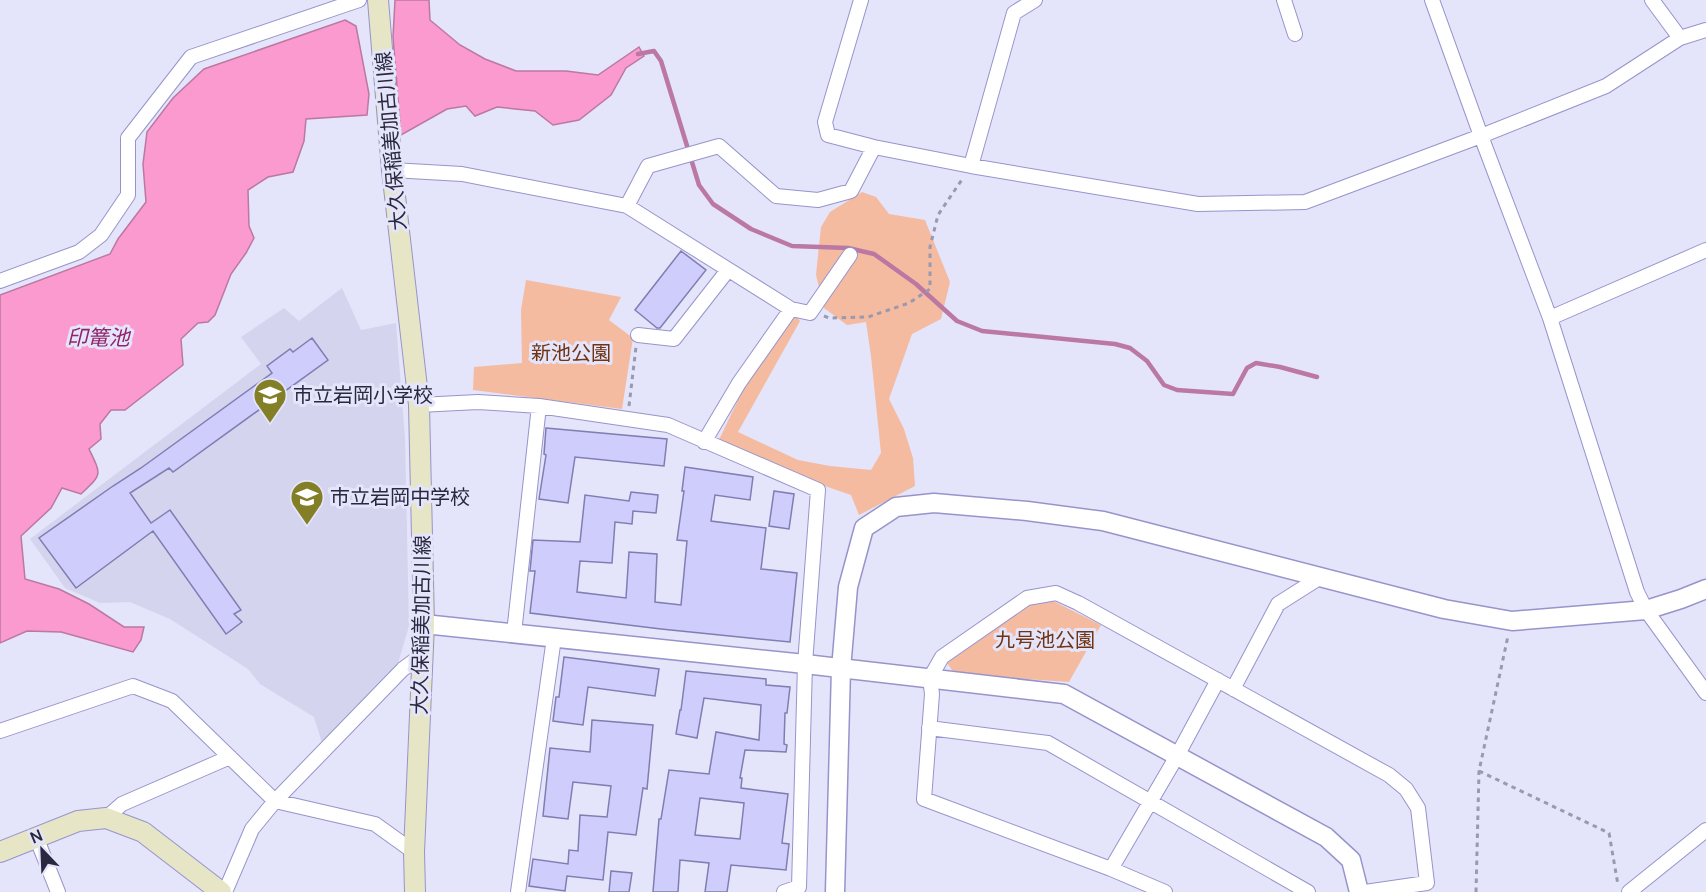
<svg xmlns="http://www.w3.org/2000/svg" width="1706" height="892" viewBox="0 0 1706 892" font-family="Manrope,'Noto Sans JP',sans-serif">
<style>
.built{fill:#d4d4ee}
.green{fill:#f4bba0}
.water{fill:#fa9ace;stroke:#bb78a3;stroke-width:1.5}
.lines{fill:none;stroke-linecap:round;stroke-linejoin:round}
.stream{stroke:#bb78a3;stroke-width:4.5}
.building{fill:#cecdfb;stroke:#807db2;stroke-width:1.5;fill-rule:evenodd}
.minor-casing{stroke:#9794cb;stroke-width:16}
.tertiary-casing{stroke:#9794cb;stroke-width:21}
.secondary-casing{stroke:#9794cb;stroke-width:22}
.path{stroke:#9999af;stroke-width:3;stroke-dasharray:4.5 4.5;stroke-linecap:butt}
.minor{stroke:#fff;stroke-width:14}
.tertiary{stroke:#fff;stroke-width:18}
.secondary{stroke:#e6e5c6;stroke-width:20}
.labels{text-anchor:middle;stroke-width:6;stroke-linejoin:round;paint-order:stroke}
.street-label{font-size:20px;fill:#29283e;stroke:#e4e4fb}
.park-label{font-size:20px;fill:#703413;stroke:#e4e4fb}
.poi-label{font-size:20px;fill:#29283e;stroke:#e4e4fb;text-anchor:start}
.water-label{font-size:21px;font-style:italic;fill:#912469;stroke:#e4e4fb}
</style>
<rect width="100%" height="100%" fill="#e4e4fb"/>
<path class="built" d="M342 288 361 330 396 323 405 438 409 626 397 667 322 743 314 717 260 684 248 669 170 619 130 602 100 603 65 588 30 539 261 364 241 337 284 308 299 321Z"/>
<path class="green" d="M862 192 876 197 889 214 925 220 950 282 941 319 912 334 889 399 904 429 913 458 915 486 859 515 851 495 819 484 718 442C736 404 764 342 796 316L800 321 738 432 798 460 830 466 871 470 881 453 871 356 866 322 847 325 824 308 816 275 821 227 830 212Z
M526 280 621 297 609 320 633 338 622 409 473 390 474 367 522 363 521 310Z
M1051 600 1101 625 1069 682 958 674 952 670 947 663 1019 609 1030 604Z"/>
<path class="water" d="M395 0H429L430 20 460 45 485 59 516 71H566L598 75 639 47 644 56 626 68 611 95 579 120 553 125 535 111 497 107 475 116 466 106 447 109 401 135 393 37Z
M345 20 356 26 369 94 367 115 306 119 304 141 293 172 268 177 248 190 249 226 254 238 246 253 231 274 215 315 208 322 198 323 181 339 183 365 125 410H111L100 424 101 439 89 449C102 476 102 474 81 494L62 488 51 508 21 536 25 579 59 589 89 604 124 627H144L141 640 133 652 61 632 27 631 0 643V295L110 254 118 239 146 202 143 164 147 132 173 98 204 69Z"/>
<g class="lines">
<path class="stream" d="M638 54 654 51 661 61 699 185 713 204 751 229 792 246 848 248 874 254 916 284 957 321 982 331 1115 344 1130 348 1147 361 1164 385 1177 390 1233 394 1247 368 1256 363 1280 367 1317 377"/>
</g>
<path class="building" d="M681 251 706 270 660 328H657L635 310Z
M312 338 328 360 173 472 169 468 130 493 151 523 170 510 241 610 234 614 242 622 226 634 153 531 76 588 39 538 113 486 141 468 272 373 267 366 290 349 293 352Z
M546 428 667 439 664 466 575 457 568 503 539 499 546 455 544 454Z
M685 467 753 477 750 500 715 495 711 521 766 528 761 569 797 573 790 642 661 629 530 613 535 571H530L533 540 580 542 585 495 629 501 631 492 658 495 656 513 633 511 632 524 615 522 612 563 580 561 577 592 626 598 629 552 657 554 655 602 681 605 687 541 677 540 684 491H682Z
M774 491 794 494 789 529 769 526Z
M564 657 659 669 655 696 588 687 583 725 553 721 556 697H559Z
M686 671 766 679V685L790 687 787 713H785L784 744 787 745 786 752 745 750 740 778H742L741 788 788 794 782 843 789 844 786 870 731 865 727 892H705L709 863 680 860 678 892H653L659 819H661L669 770 709 774 716 732 759 740 761 705 704 698 697 738 676 734 680 710H681ZM700 798 744 803 740 839 695 835Z
M592 720 653 725 647 789 643 788 636 835 608 832 603 880 567 876 565 891 529 886 533 859 568 864 569 850 578 851 580 815 607 817 611 786 573 782 568 819 543 816 550 748 590 752Z
M611 871 632 873 629 892H609Z"/>
<g class="lines">
<g class="minor-casing">
<path id="minor" d="M861 0 825 122 828 135 874 147 971 166 1198 204 1305 202 1481 136 1606 86 1680 38 1706 30
M1284 0 1295 34
M1432 0 1481 136 1550 318 1637 592 1646 610 1706 693
M1652 0 1680 38
M971 166 1014 13 1035 0
M392 170 462 174 627 206 791 309 739 383 704 442
M627 206 648 166 719 146 776 196 818 200 851 191 874 147
M0 281 79 252 101 235 128 195V138L191 57 359 0
M791 309 810 313 850 255
M1550 318 1706 250
M638 335 674 339 728 270
M419 405 478 402 539 406 668 425 818 490 805 664 799 887 784 892
M514 633 539 406
M1233 689 1278 604 1319 578
M929 728 1048 743 1308 892
M0 731 133 686 172 701 275 801 375 824 414 852
M106 818 122 804 230 757
M36 837 58 892
M1111 869 1177 756 1218 680
M225 892 252 829 275 801 403 669 422 655
M518 892 554 638
M1165 892 1111 869 924 799 932 694 930 678 942 657 1027 598 1056 593 1078 603 1389 775 1406 789 1418 808 1427 883 1365 892
M1629 892 1706 830"/>
</g>
<g class="tertiary-casing">
<path id="tertiary" d="M424 624 805 664 1064 694 1326 837 1351 860 1359 892
M835 892 841 669 848 587 864 528 896 507 934 503 1027 511 1103 521 1444 609 1512 621 1646 610 1681 599 1706 589"/>
</g>
<g class="secondary-casing">
<path id="secondary" d="M378 0 392 170 419 405 424 624 414 852 415 892
M0 852 78 821 106 818 143 832 221 892"/>
</g>
<path class="path" d="M824 316 829 318 868 317 909 303 930 289V247L938 215 963 178
M629 406 636 347
M1479 771 1609 833 1618 885
M1476 892 1479 771 1508 636"/>
<use href="#minor" class="minor"/>
<use href="#tertiary" class="tertiary"/>
<use href="#secondary" class="secondary"/>
</g>
<defs>
<g id="school-pin" transform="scale(1.725)"><path d="M0 17L-7.5 6A9.5 9.5 0 1 1 7.5 6Z" fill="#837f27" stroke="#e4e4fb"/><path d="M0-5L7-2L0 1L-7-2ZM-4 1L0 2.5L4 1V4Q0 6-4 4Z" fill="#fff"/></g>
</defs>
<g fill-rule="evenodd">
<use href="#school-pin" x="270" y="395"/>
<use href="#school-pin" x="307" y="497"/>
</g>
<g class="labels">
<g class="street-label">
<text transform="translate(391 141) rotate(-95)" y="7">大久保稲美加古川線</text>
<text transform="translate(421 625) rotate(-89)" y="7">大久保稲美加古川線</text>
</g>
<g class="park-label">
<text x="571" y="360">新池公園</text>
<text x="1045" y="647">九号池公園</text>
</g>
<g class="poi-label">
<text x="293" y="402">市立岩岡小学校</text>
<text x="330" y="504">市立岩岡中学校</text>
</g>
<g class="water-label">
<text x="98" y="345">印篭池</text>
</g>
</g>
<g transform="translate(42 850) rotate(337)" stroke="#e4e4fb" stroke-width="4.5" paint-order="stroke">
<path d="M0-4.5L10 22L0 15L-10 22Z" fill="#29283e"/>
<text y="-9" font-size="16" font-weight="bold" text-anchor="middle" fill="#29283e">N</text>
</g>
</svg>
